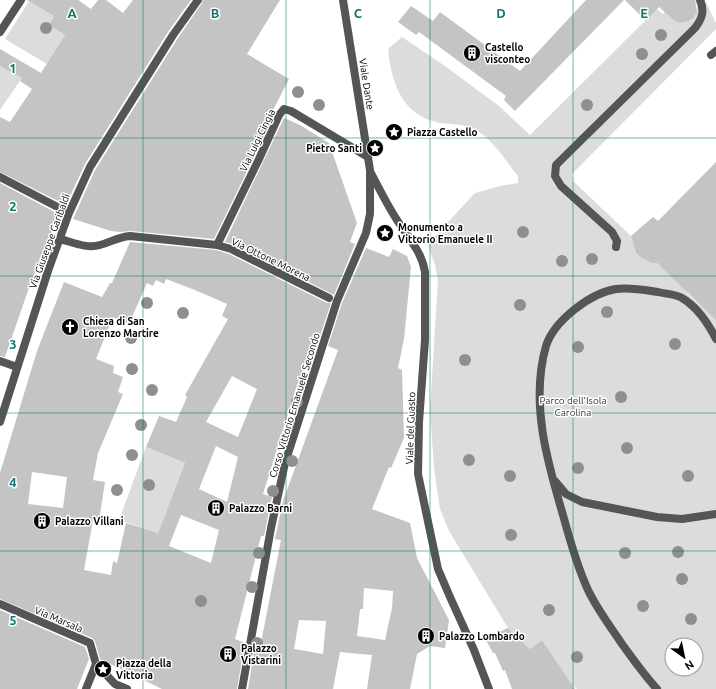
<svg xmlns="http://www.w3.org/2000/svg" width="716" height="689" viewBox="0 0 716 689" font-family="Ubuntu,sans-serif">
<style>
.green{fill:#dcdcdc;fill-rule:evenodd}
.building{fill:#c4c4c4;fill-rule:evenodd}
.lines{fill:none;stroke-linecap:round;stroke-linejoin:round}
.lane{stroke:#555;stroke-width:8}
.street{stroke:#555;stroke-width:8}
.tree{fill:#8f8f8f}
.grid{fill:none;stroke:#0f766e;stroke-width:1;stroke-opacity:0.55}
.labels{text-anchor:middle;stroke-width:3;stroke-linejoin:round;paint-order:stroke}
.poi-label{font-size:10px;font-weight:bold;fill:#000;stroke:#fff;text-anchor:start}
.street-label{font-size:10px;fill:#000;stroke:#fff}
.park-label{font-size:10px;fill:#333;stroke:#fff}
.grid-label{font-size:13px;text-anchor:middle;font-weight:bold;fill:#0f766e;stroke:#fff;stroke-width:3;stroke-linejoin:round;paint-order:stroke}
</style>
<rect width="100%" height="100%" fill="#fff"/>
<path class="green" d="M695 0H705L716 23V29L572 174 573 181 631 236 636 253 657 263 690 291 687 293 710 314 716 316V689H577L572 685 542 640 530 649 508 628 449 531 440 509 434 468 430 410 438 280 435 265 427 242 436 235 475 193 500 186 518 183V176C505 160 493 139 474 129 463 123 448 125 436 122 401 114 391 80 388 49L402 37 445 66 499 106 530 135 657 9 663 14 667 8 680 23C693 22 701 12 695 0ZM672 645H696V669H672Z
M29 1 54 16 49 25 65 35 47 64 5 39Z
M0 66 24 75 0 110Z
M146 447 185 463 158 533 119 520Z"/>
<path class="building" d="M27 0H78L91 9 98 0H106L123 13 133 0H191L168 32 85 164 66 205 0 172V117L10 122 32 89 20 81 22 78 0 66V49L41 73 65 35 49 25 54 16Z
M203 0H280L247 54 289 79 272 112 274 113 254 157 214 239 131 231 120 232 111 231 73 219 95 170 178 38 202 3Z
M586 0H624L515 111 504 100 506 96 419 32 416 35 398 22 411 6 433 21 440 12 520 71Z
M625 0H695L697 12 694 17 689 21 680 23 674 20 659 7 646 21Z
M284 118 300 125 329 143 357 223 350 242 355 244 334 295 233 244 225 242Z
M716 162V320L657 263H652L642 258 636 253 631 236 653 217 658 221Z
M0 183 62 216 59 215 31 282 5 357 0 356Z
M130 242 216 250 229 254 327 303H331L318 342 314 340 296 388 263 494 272 497 264 536H261L235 639 245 643 237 689H162L100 659 95 641 92 638 0 599V473L37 351 64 282 102 297 110 283H112ZM166 279 195 290 227 304 222 316 228 319 185 395 187 397 176 422 159 416 146 447 185 463 158 533 126 523 117 563 113 561 111 575 84 570 93 520 99 521 105 482 93 480 98 453 123 394 118 392 123 377 113 373 114 366 96 359 113 317 129 324 147 283 153 286 156 280 164 284ZM232 376 257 389 238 437 206 422ZM216 446 238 457 227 502 199 489ZM32 472 67 477 63 508 28 504ZM181 515 219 530 211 563 169 546Z
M366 248 389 257 393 249 407 256 411 267 404 339 398 368 402 370 404 438 391 468 389 467 372 509 410 523 417 558 449 620 445 648 430 646 417 654 410 689H367L372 655 340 652 333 689H248L255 646 260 648 281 540 275 539 283 501 338 350 328 346 342 303ZM364 588 393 591 392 608 385 640 357 636 360 609H363ZM299 620 326 621 323 654 294 649Z
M0 610 85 647 89 659 77 689H0Z
M508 628 530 649 542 640 575 689H512L505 670 503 671 495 653H493L485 638Z"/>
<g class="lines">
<path class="lane" d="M0 32 21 0
M711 55 716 51
M60 239C72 242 87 249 100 245 111 242 118 237 130 236L217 245 231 249 329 298
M217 245 259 159 279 115 284 109 291 111 368 157
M616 247 617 241 612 232 561 186 555 176 556 165 695 28C702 19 705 11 700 0"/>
<path class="street" d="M371 173C380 190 388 207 399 223 409 239 422 252 425 272V340L419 422 418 474 438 569 450 597 474 650 489 689
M0 177 69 213
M0 361 17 367
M0 422 48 271 69 213 90 167 173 35 198 0
M555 481 566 494 582 502 657 517 682 519 716 514
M0 604 90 643 96 664 115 684 127 689
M86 689 96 664
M242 689 271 528 285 463 337 301 366 233 370 214V170L343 0
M657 689C644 675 633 659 622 644 610 626 597 609 588 590 577 566 570 541 563 515 547 461 530 402 546 346 554 321 590 293 616 289 630 287 645 290 658 292 665 294 676 294 682 298 697 307 708 323 716 339"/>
</g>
<g class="tree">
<circle cx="46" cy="28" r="6"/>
<circle cx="661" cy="35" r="6"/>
<circle cx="642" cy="54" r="6"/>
<circle cx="298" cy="92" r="6"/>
<circle cx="319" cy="105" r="6"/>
<circle cx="587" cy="105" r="6"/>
<circle cx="523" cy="232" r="6"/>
<circle cx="592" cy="259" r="6"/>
<circle cx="562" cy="261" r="6"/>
<circle cx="147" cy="303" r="6"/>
<circle cx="520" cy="305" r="6"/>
<circle cx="607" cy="312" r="6"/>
<circle cx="183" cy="313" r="6"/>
<circle cx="131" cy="338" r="6"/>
<circle cx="675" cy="344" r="6"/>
<circle cx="578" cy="347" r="6"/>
<circle cx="465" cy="360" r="6"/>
<circle cx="132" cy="369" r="6"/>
<circle cx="152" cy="390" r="6"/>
<circle cx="621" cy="397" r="6"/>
<circle cx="297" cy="402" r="6"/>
<circle cx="141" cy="425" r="6"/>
<circle cx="627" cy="448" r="6"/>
<circle cx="132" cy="455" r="6"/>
<circle cx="469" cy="460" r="6"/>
<circle cx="292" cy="461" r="6"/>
<circle cx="578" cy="468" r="6"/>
<circle cx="510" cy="476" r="6"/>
<circle cx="688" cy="476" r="6"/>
<circle cx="149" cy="485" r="6"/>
<circle cx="117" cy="490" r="6"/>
<circle cx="273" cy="491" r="6"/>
<circle cx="511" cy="535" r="6"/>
<circle cx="678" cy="552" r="6"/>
<circle cx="259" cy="553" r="6"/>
<circle cx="625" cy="553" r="6"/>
<circle cx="682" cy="579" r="6"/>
<circle cx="252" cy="587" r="6"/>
<circle cx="201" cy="601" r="6"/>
<circle cx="643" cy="606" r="6"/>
<circle cx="549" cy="610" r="6"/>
<circle cx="691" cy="619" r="6"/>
<circle cx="257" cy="643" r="6"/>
<circle cx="577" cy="657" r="6"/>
</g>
<path class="grid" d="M143 0V689M286 0V689M430 0V689M573 0V689M0 138H716M0 276H716M0 413H716M0 551H716"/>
<defs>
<g id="building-disc" transform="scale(0.9)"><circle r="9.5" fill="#000" stroke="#fff"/><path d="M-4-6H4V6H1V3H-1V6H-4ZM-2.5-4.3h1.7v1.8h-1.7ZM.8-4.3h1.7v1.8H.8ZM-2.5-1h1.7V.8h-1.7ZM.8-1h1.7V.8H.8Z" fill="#fff"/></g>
<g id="sight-disc" transform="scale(0.9)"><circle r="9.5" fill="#000" stroke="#fff"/><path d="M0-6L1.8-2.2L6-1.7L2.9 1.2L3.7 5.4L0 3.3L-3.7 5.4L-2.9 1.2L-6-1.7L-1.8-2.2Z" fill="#fff"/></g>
<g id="church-disc" transform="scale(0.9)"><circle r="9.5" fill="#000" stroke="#fff"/><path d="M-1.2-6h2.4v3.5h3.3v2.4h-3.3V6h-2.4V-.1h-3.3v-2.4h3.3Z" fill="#fff"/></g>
</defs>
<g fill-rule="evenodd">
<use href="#building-disc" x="472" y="53"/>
<use href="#sight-disc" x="394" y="132"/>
<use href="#sight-disc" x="375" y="148"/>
<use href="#sight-disc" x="385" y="233"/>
<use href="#church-disc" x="70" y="327"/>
<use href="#building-disc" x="216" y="508"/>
<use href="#building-disc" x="42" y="521"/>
<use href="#building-disc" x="426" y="636"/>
<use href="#building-disc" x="228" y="654"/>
<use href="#sight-disc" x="103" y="669"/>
</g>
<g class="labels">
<g class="poi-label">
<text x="485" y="51">Castello<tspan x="485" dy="12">visconteo</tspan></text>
<text x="407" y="136">Piazza Castello</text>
<text x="362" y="152" text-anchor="end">Pietro Santi</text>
<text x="398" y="231">Monumento a<tspan x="398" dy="12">Vittorio Emanuele II</tspan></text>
<text x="83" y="325">Chiesa di San<tspan x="83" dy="12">Lorenzo Martire</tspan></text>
<text x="229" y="512">Palazzo Barni</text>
<text x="55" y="525">Palazzo Villani</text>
<text x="439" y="640">Palazzo Lombardo</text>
<text x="241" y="652">Palazzo<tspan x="241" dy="12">Vistarini</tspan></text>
<text x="116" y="667">Piazza della<tspan x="116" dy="12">Vittoria</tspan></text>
</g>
<g class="street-label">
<text transform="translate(367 84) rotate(81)" y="4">Viale Dante</text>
<text transform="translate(257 140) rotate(-64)" y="4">Via Luigi Cingia</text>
<text transform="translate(49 241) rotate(-70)" y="4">Via Giuseppe Garibaldi</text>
<text transform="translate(271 259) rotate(26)" y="4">Via Ottone Morena</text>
<text transform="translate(294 405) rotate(-73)" y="4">Corso Vittorio Emanuele Secondo</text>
<text transform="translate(410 428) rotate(-88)" y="4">Viale del Guasto</text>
<text transform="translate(59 619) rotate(23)" y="4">Via Marsala</text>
</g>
<g class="park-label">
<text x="573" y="404">Parco dell'Isola<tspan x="573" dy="12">Carolina</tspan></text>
</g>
</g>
<g class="grid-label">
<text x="72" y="18">A</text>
<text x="215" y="18">B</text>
<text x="358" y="18">C</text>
<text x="501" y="18">D</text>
<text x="644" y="18">E</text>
<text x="13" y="73">1</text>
<text x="13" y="211">2</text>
<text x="13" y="349">3</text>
<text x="13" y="487">4</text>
<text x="13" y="625">5</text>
</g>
<g transform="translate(684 657) rotate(147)"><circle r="19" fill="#ffffff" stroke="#999999"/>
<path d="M0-3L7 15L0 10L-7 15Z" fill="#000000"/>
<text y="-6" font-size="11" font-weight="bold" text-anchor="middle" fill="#000000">N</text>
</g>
</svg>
